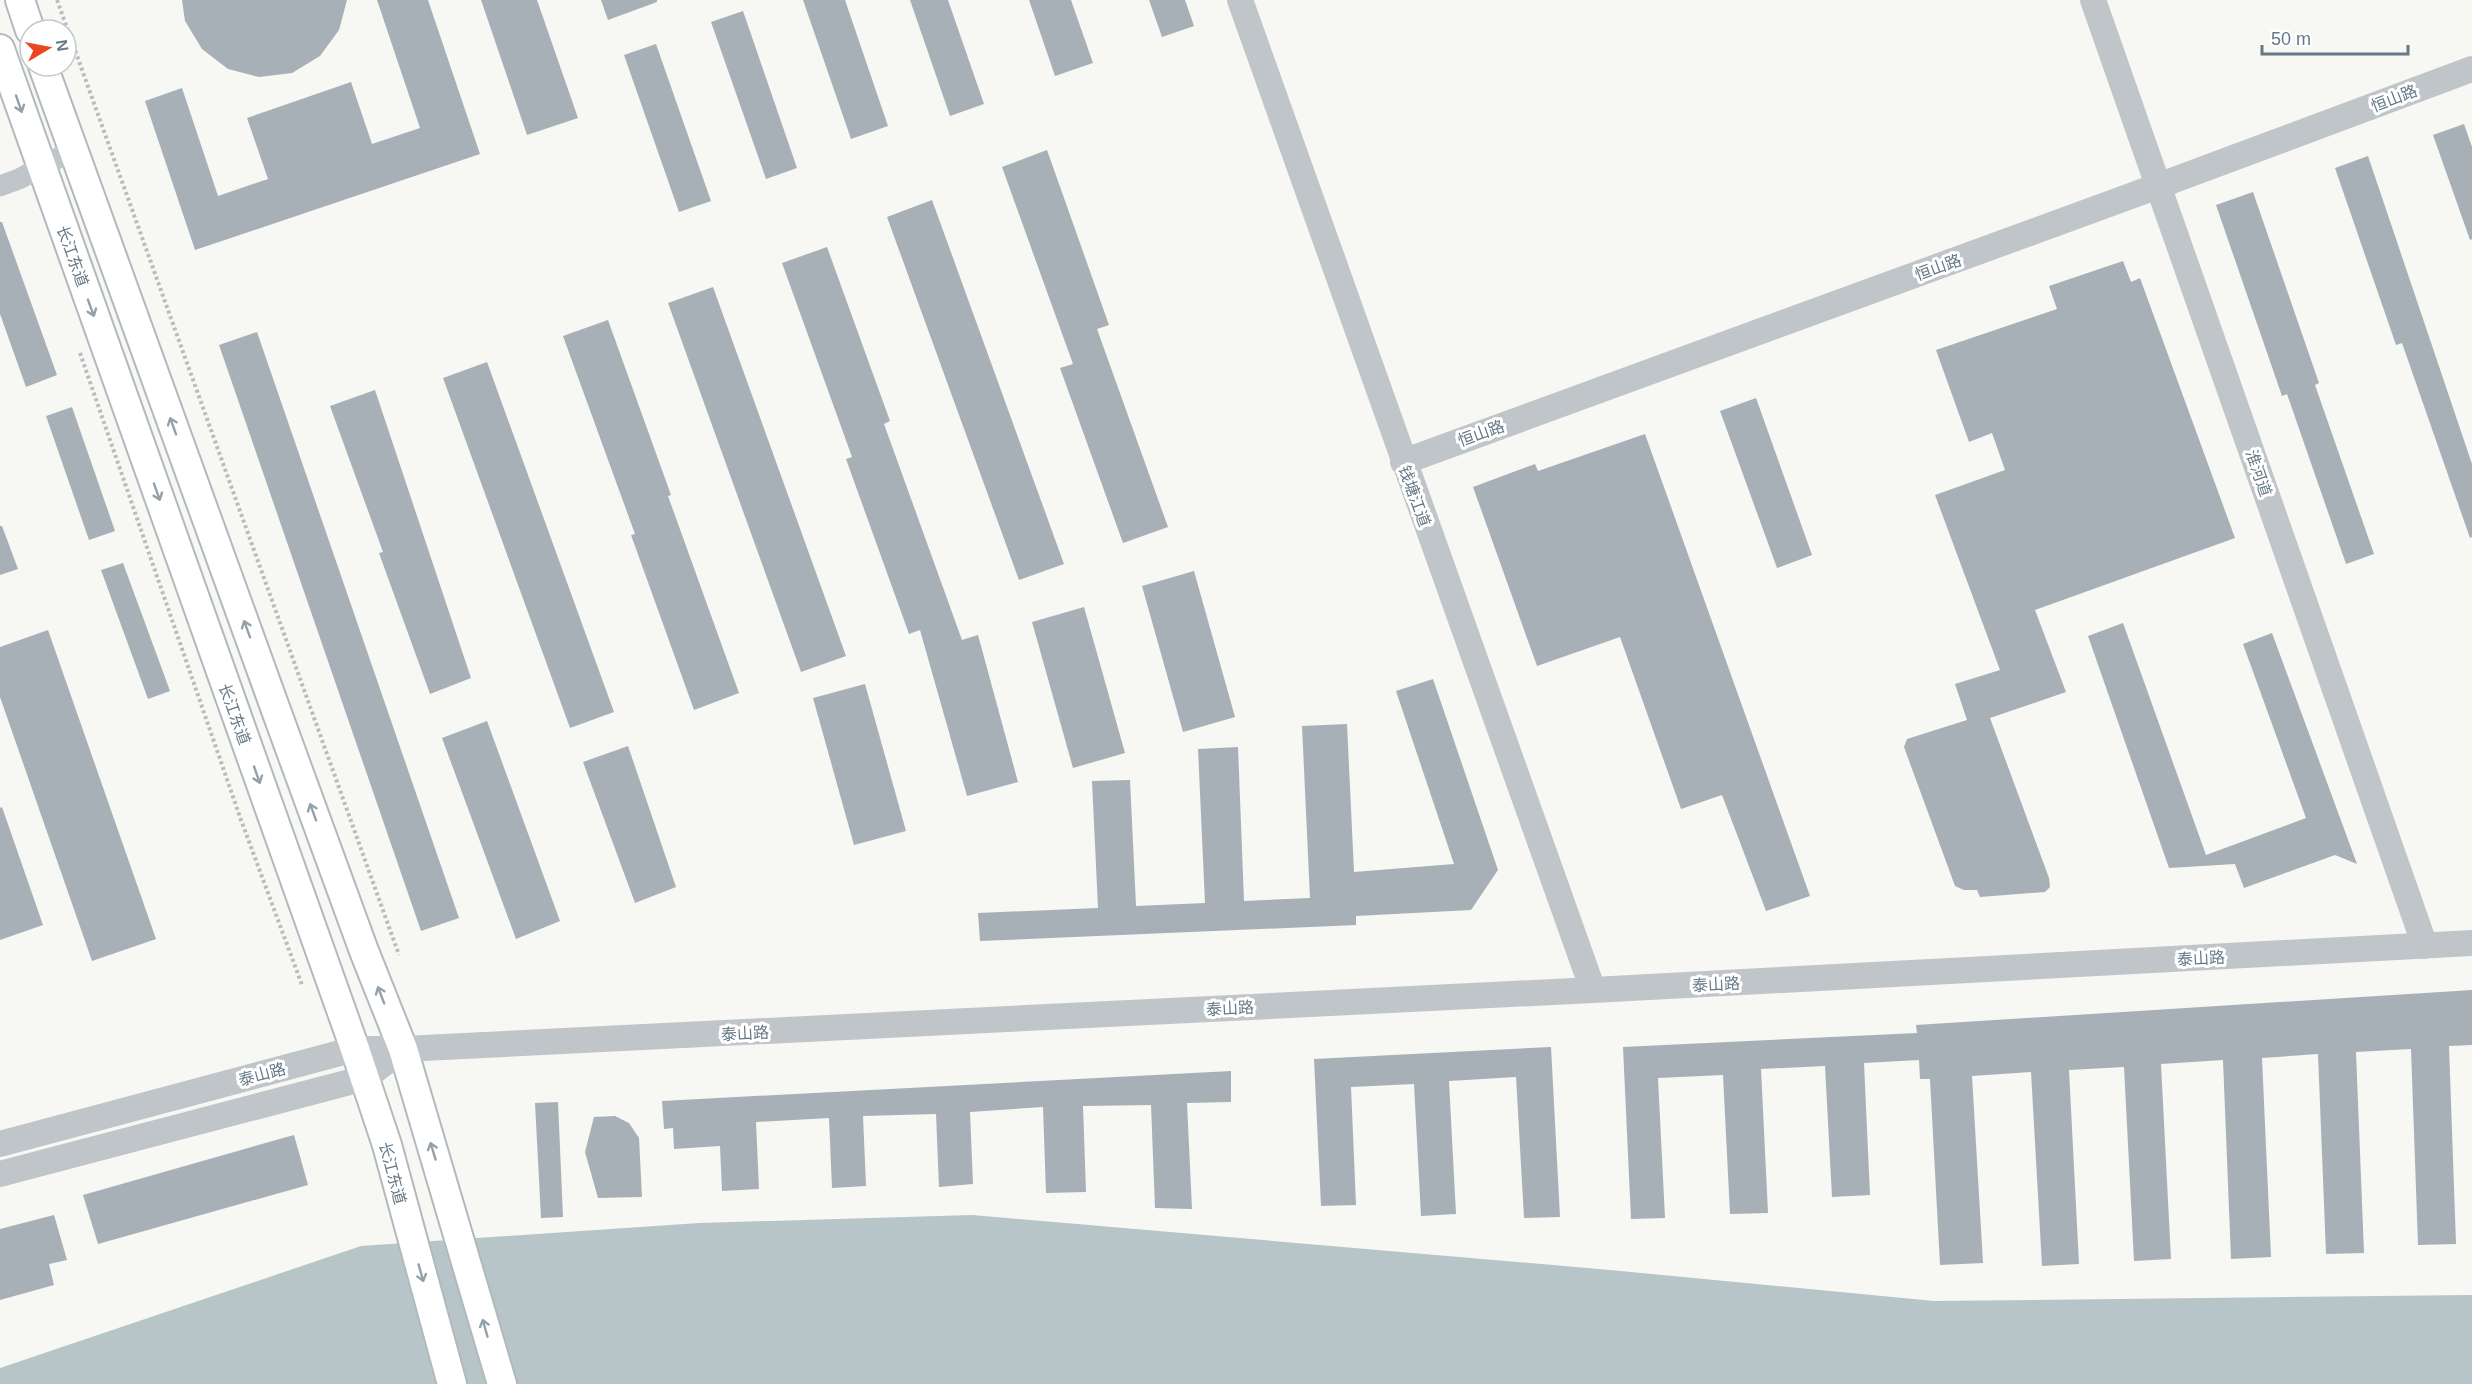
<svg xmlns="http://www.w3.org/2000/svg" width="2472" height="1384" viewBox="0 0 2472 1384" font-family="Helvetica,'Noto Sans SC',sans-serif">
<style>
.water{fill:#b7c5c8}
.building{fill:#a7b0b6}
.lines{fill:none;stroke-linecap:round;stroke-linejoin:round}
.secondary-casing{stroke:#b2b9bd;stroke-width:32}
.path{stroke:#b8bcbf;stroke-width:4;stroke-dasharray:3 3;stroke-linecap:butt}
.minor{stroke:#c0c5c9;stroke-width:21}
.tertiary{stroke:#c0c5c9;stroke-width:26}
.secondary{stroke:#fff;stroke-width:28}
.oneway{stroke:#93a1aa}
.labels{text-anchor:middle;stroke-width:6;stroke-linejoin:round;paint-order:stroke}
.street-label{font-size:16px;fill:#657986;stroke:#fff}
</style>
<rect width="100%" height="100%" fill="#f7f7f4"/>
<path class="water" d="M972 1215 1610 1270 1934 1301 2472 1295V1384H0V1368L361 1246 699 1223Z"/>
<path class="building" d="M182 0H347L339 30 320 56 292 73 259 77 228 69 202 49 185 21Z
M377 0H428L480 154 195 250 145 101 182 88 218 196 268 179 247 118 351 82 372 144 420 128Z
M481 0H537L578 118 527 135Z
M601 0H657V2L608 20Z
M803 0H845L888 126 851 139Z
M910 0H948L984 104 950 116Z
M1029 0H1071L1093 63 1055 76Z
M1149 0H1185L1194 26 1162 37Z
M743 11 797 168 766 179 711 22Z
M656 44 711 201 679 212 624 55Z
M2464 124 2472 147V239L2470 240 2433 135Z
M1047 150 1109 325 1097 329 1168 527 1123 543 1060 368 1073 364 1002 167Z
M2368 156 2472 464V537L2470 538 2402 343 2396 345 2335 168Z
M2253 192 2319 383 2315 385 2374 554 2346 564 2287 394 2282 396 2216 205Z
M932 200 1064 564 1019 580 887 217Z
M0 222H2L57 375 26 387 0 314Z
M827 247 890 421 884 424 962 640 978 635 1018 782 967 796 920 630 909 634 846 459 852 457 782 263Z
M2123 261 2131 282 2140 278 2235 538 2035 610 2066 692 1990 718 2049 878 2050 887 2045 892 1980 897 1977 890H1964L1955 886 1904 747 1907 739 1967 720 1955 684 2000 670 1935 495 2005 470 1992 433 1969 442 1936 350 2057 309 2049 286Z
M713 287 846 656 801 672 668 303Z
M608 320 671 495 668 496 739 693 694 710 631 535 635 534 563 336Z
M257 332 459 918 421 931 219 345Z
M487 362 614 712 570 728 443 378Z
M375 390 471 678 430 694 379 553 383 552 330 406Z
M1756 398 1812 555 1777 568 1720 411Z
M72 407 115 531 89 540 46 416Z
M1645 434 1810 896 1766 911 1722 795 1681 809 1620 637 1537 666 1473 487 1535 464 1538 471Z
M0 526H2L18 569 0 575Z
M123 563 170 691 148 699 101 570Z
M1194 571 1235 717 1183 732 1142 586Z
M1084 607 1125 753 1073 768 1032 622Z
M2123 623 2206 855 2306 818 2243 644 2272 633 2357 864 2335 855 2244 888 2235 864 2169 868 2088 636Z
M48 630 156 939 92 961 0 697V647Z
M1433 679 1498 870 1471 910 1356 916V925L980 941 978 913 1098 908 1092 781 1130 780 1136 906 1205 903 1198 749 1238 747 1244 901 1310 898 1302 726 1347 724 1354 872 1454 864 1396 691Z
M865 684 906 831 854 845 813 698Z
M487 721 560 921 516 939 442 738Z
M628 746 676 887 635 903 583 762Z
M2 807 43 925 0 940V808Z
M2472 990V1045L2449 1046 2456 1244 2418 1245 2411 1049 2356 1052 2364 1253 2326 1254 2318 1054 2262 1058 2271 1257 2231 1259 2223 1060 2161 1064 2171 1259 2134 1261 2124 1067 2069 1070 2079 1264 2042 1266 2031 1072 1972 1076 1983 1263 1940 1265 1930 1079H1920L1919 1060 1864 1063 1870 1195 1832 1197 1825 1066 1761 1069 1768 1213 1730 1214 1723 1075 1658 1078 1665 1218 1631 1219 1623 1047 1917 1033 1916 1025Z
M1551 1047 1560 1217 1524 1218 1516 1077 1449 1081 1456 1214 1421 1216 1414 1084 1351 1087 1356 1205 1321 1206 1314 1059Z
M1231 1071V1102L1187 1103 1192 1209 1155 1208 1151 1105 1083 1106 1086 1192 1046 1193 1043 1107 970 1112 973 1184 939 1187 936 1114 863 1116 866 1186 832 1188 829 1118 756 1122 759 1189 722 1191 720 1146 674 1149 673 1128 664 1129 662 1101Z
M558 1102 563 1217 541 1218 535 1103Z
M615 1116 629 1123 639 1138 642 1197 598 1198 585 1152 594 1117Z
M294 1135 308 1185 98 1244 83 1195Z
M54 1215 67 1260 49 1264 54 1285 0 1300V1229Z"/>
<g class="lines">
<g class="secondary-casing">
<path id="secondary" d="M20 0 30 30
M0 49 355 1049 387 1145 452 1384
M43 66 277 713 364 951 403 1049 502 1384"/>
</g>
<path class="path" d="M57 0 399 955
M80 353 241 820 302 985"/>
<path class="minor" d="M0 186 19 179 73 150"/>
<path class="tertiary" d="M1240 0 1593 990
M2093 0 2425 946
M1403 462 2158 186 2472 69
M0 1144 355 1049H403L1593 990 2472 943
M0 1174 365 1078 403 1049"/>
<use href="#secondary" class="secondary"/>
</g>
<defs><path id="oneway-shaft" d="M-6 0H5M1.5-3L5.5 0L1.5 3" fill="none" stroke-width="1.6" stroke-linecap="round" stroke-linejoin="round" transform="scale(1.5)"/></defs>
<g class="oneway">
<use href="#oneway-shaft" transform="translate(19 104) rotate(71)"/>
<use href="#oneway-shaft" transform="translate(91 308) rotate(70)"/>
<use href="#oneway-shaft" transform="translate(173 426) rotate(-110)"/>
<use href="#oneway-shaft" transform="translate(157 492) rotate(70)"/>
<use href="#oneway-shaft" transform="translate(247 629) rotate(-110)"/>
<use href="#oneway-shaft" transform="translate(257 775) rotate(71)"/>
<use href="#oneway-shaft" transform="translate(313 812) rotate(-110)"/>
<use href="#oneway-shaft" transform="translate(381 995) rotate(-111)"/>
<use href="#oneway-shaft" transform="translate(433 1151) rotate(-107)"/>
<use href="#oneway-shaft" transform="translate(421 1273) rotate(74)"/>
<use href="#oneway-shaft" transform="translate(485 1328) rotate(-106)"/>
</g>
<g class="labels">
<g class="street-label">
<text transform="translate(2394 98) rotate(-21)" y="6">恒山路</text>
<text transform="translate(73 256) rotate(70)" y="6">长江东道</text>
<text transform="translate(1938 267) rotate(-20)" y="6">恒山路</text>
<text transform="translate(1481 433) rotate(-20)" y="6">恒山路</text>
<text transform="translate(2259 473) rotate(71)" y="6">淮河道</text>
<text transform="translate(1415 496) rotate(70)" y="6">钱塘江道</text>
<text transform="translate(235 714) rotate(70)" y="6">长江东道</text>
<text transform="translate(2201 958) rotate(-3)" y="6">泰山路</text>
<text transform="translate(1716 984) rotate(-3)" y="6">泰山路</text>
<text transform="translate(1230 1008) rotate(-3)" y="6">泰山路</text>
<text transform="translate(745 1033) rotate(-3)" y="6">泰山路</text>
<text transform="translate(262 1074) rotate(-15)" y="6">泰山路</text>
<text transform="translate(393 1173) rotate(75)" y="6">长江东道</text>
</g>
</g>
<g transform="translate(48 48) rotate(80)"><circle r="28" fill="#ffffff" stroke="#c1c9cf" stroke-width="1.5"/>
<path d="M0-4.5L10 22L0 15L-10 22Z" fill="#ea4621"/>
<text y="-9" font-size="16" font-weight="bold" text-anchor="middle" fill="#657986">N</text>
</g>
<path d="M2262 45v9h146v-9" fill="none" stroke="#657986" stroke-width="3"/>
<text x="2271" y="45" font-size="18" fill="#657986" stroke="#ffffff" stroke-width="4.5" paint-order="stroke">50 m</text>
</svg>
